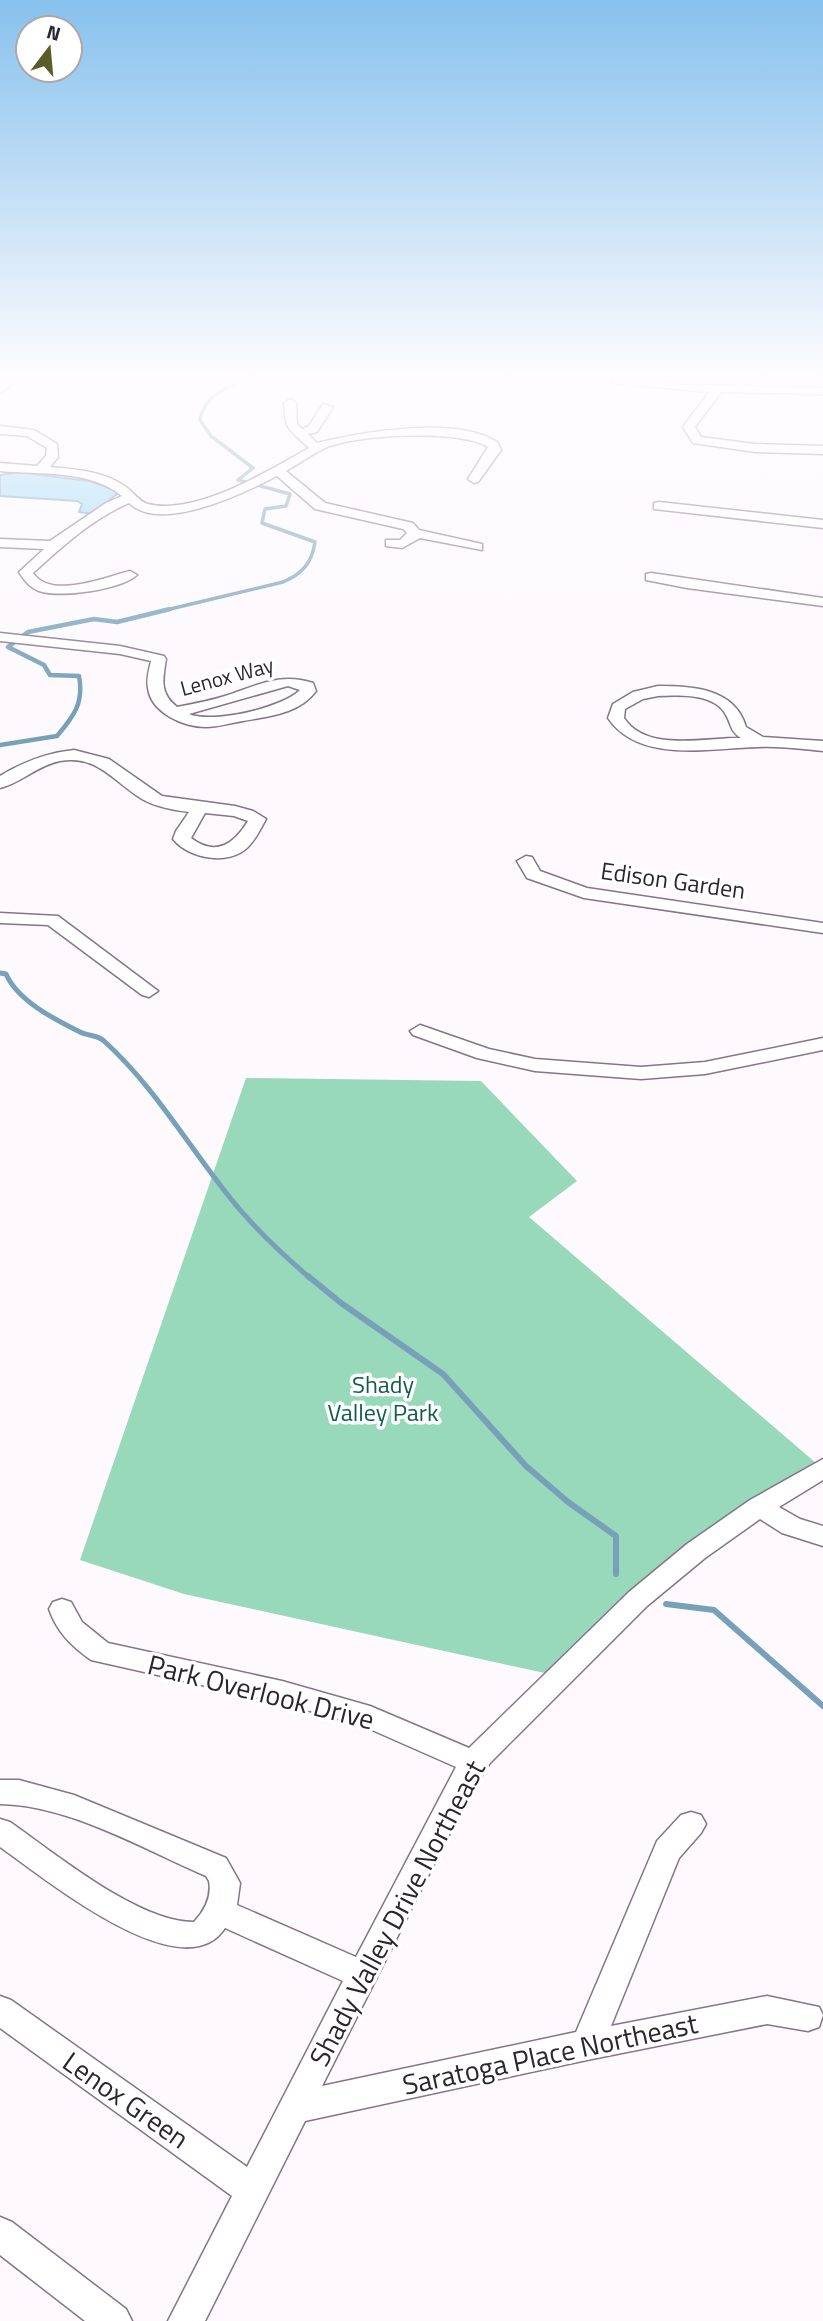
<svg xmlns="http://www.w3.org/2000/svg" width="823" height="2321" viewBox="0 0 823 2321" font-family="'Titillium Web',sans-serif">
<style>
.green{fill:#98d8bb}
.water{fill:#97d5f5;stroke:#77a0b9;stroke-width:2}
.lines{fill:none;stroke-linecap:round;stroke-linejoin:round}
.stream-far3{stroke:#77a0b9;stroke-width:3.5}
.stream-far2{stroke:#77a0b9;stroke-width:4.5}
.stream-far1{stroke:#77a0b9;stroke-width:5}
.stream{stroke:#77a0b9;stroke-width:6}
.street-casing{stroke:#857587;stroke-width:3}
.street{fill:#fff;fill-rule:evenodd}
.labels{text-anchor:middle;stroke-width:7;stroke-linejoin:round;paint-order:stroke}
.far-street-label{font-size:21px;fill:#2c252d;stroke:#fff}
.street-label{font-size:24px;fill:#2c252d;stroke:#fff}
.park-label{font-size:24px;fill:#0e5f44;stroke:#fff}
.near-street-label{font-size:28px;fill:#2c252d;stroke:#fff}
</style>
<rect width="100%" height="100%" fill="#fdf9fd"/>
<path class="green" d="M246 1078 481 1081 577 1181 529 1217 816 1463 563 1677 184 1594 80 1560Z"/>
<path class="water" d="M18 472 89 481 115 490 117 494 92 514 79 512 82 504 77 501 0 496V475Z"/>
<g class="lines">
<path class="stream-far3" d="M162 611 283 582C302 574 312 563 315 542L262 523 265 509 286 506 290 494 238 480 253 468 211 436 200 420C204 391 241 381 266 374"/>
<path class="stream-far2" d="M0 745 57 736C74 716 84 703 79 676L50 675 44 665 8 647 28 632 94 619 117 622 170 609"/>
<path class="stream-far1" d="M0 973 6 974C18 1001 54 1019 80 1032 88 1036 98 1035 104 1041 154 1086 189 1147 231 1199 254 1228 282 1254 310 1278"/>
<path class="stream" d="M308 1276 341 1303 443 1374 526 1466 568 1502 616 1536V1574
M666 1604 714 1610 823 1706"/>
<g class="street-casing">
<path id="street" d="M14 374H27L0 393V384Z
M617 378 697 385 823 388V394L721 392 695 427 701 437 755 444 823 446V454L755 452 693 443 683 427 709 392 613 383V379Z
M290 399 296 403 297 424 302 429 309 426 323 404 333 407 317 432 308 434 317 443C361 432 460 415 498 443L501 450 478 482 474 483 468 479 488 447C461 429 353 434 323 449 311 455 298 464 286 471L325 503 413 523 419 530 482 544V550L420 538 402 548 386 546V540H400L407 533 403 529 315 509 277 476C244 493 161 534 129 503 92 519 63 546 33 573 51 600 105 577 130 571L137 575C120 590 61 598 39 591 29 587 25 581 19 572L44 549 0 547V539L50 541 106 503 122 496C89 469 40 475 0 471V463L37 466 46 456 47 448 27 436 0 434V426L34 430 57 444 58 457 50 467C74 469 102 471 123 485 132 490 139 502 148 504 196 516 268 471 309 448 290 430 285 431 284 403Z
M659 502 823 520V528L654 509V503Z
M651 573 823 598V606L687 588 646 580V574Z
M0 633 120 646 164 656 166 659C163 679 159 693 177 707 193 704 209 701 225 696 256 686 280 672 313 683L316 691C299 714 269 716 243 721 231 723 218 727 206 727 184 727 151 713 148 688 146 679 149 670 151 661L120 654 0 641ZM288 686 300 690C282 708 212 724 189 714Z
M658 686C692 686 735 688 746 727L763 737 823 741V751C802 749 780 746 759 747 710 748 639 764 608 718L613 704 633 692ZM658 696C679 695 715 693 726 715 732 726 730 731 741 738 706 737 647 753 624 718L625 709 643 699Z
M74 750 109 759 162 796 235 806 253 811 266 819C261 828 256 839 248 847 229 866 189 859 173 839L176 831 189 812C173 810 156 807 142 799 114 782 97 754 60 761 38 765 21 783 0 788V776C23 762 46 753 74 750ZM205 813 234 816 248 821C234 844 216 857 191 838Z
M526 856 532 857 540 871 587 888 823 923V933L584 898 527 878 517 861Z
M0 913 58 916 158 991 149 997 142 995 48 925 0 923Z
M420 1025 489 1049 535 1059 641 1067 705 1062 823 1038V1050L705 1074 641 1079 535 1071 477 1058 413 1035 410 1031Z
M823 1459V1480L779 1507 800 1519 823 1526V1546L782 1533 760 1519 705 1558 647 1606 490 1763 467 1799 322 2086 576 2032 657 1841 681 1815 691 1812 701 1815 706 1824 701 1833 679 1858 611 2026 767 1996 819 2007 823 2015 819 2027 808 2031 767 2024 587 2060 305 2121 205 2321H168L232 2196 0 2028V1996L11 2000 247 2167 343 1981 225 1928C183 1993 42 1876 0 1847V1819L10 1822C56 1854 138 1922 194 1922 205 1910 212 1897 209 1881L206 1876C143 1849 69 1805 0 1804V1780H19L74 1795 226 1858 240 1883 237 1905 356 1957 456 1767 363 1726 282 1703 91 1660C71 1646 57 1632 49 1609L53 1602 62 1599 71 1602 82 1622 108 1643 282 1681 370 1706 469 1748 629 1592 687 1544 750 1500Z
M0 2217 12 2222 126 2309 132 2321H85L0 2255Z"/>
</g>
<use href="#street" class="street"/>
</g>
<linearGradient id="sky" x2="0" y2="1"><stop stop-color="#87c1ed"/><stop offset="0.54" stop-color="#fefcfe"/><stop offset="1" stop-color="#fefcfe" stop-opacity="0"/></linearGradient>
<rect width="823" height="699" fill="url(#sky)"/>
<g class="labels">
<g class="far-street-label">
<text transform="translate(227 677) rotate(-15)" y="7">Lenox Way</text>
</g>
<g class="street-label">
<text transform="translate(673 881) rotate(8)" y="8">Edison Garden</text>
</g>
<g class="park-label">
<text x="383" y="1393">Shady<tspan x="383" dy="28">Valley Park</tspan></text>
</g>
<g class="near-street-label">
<text transform="translate(261 1692) rotate(14)" y="10">Park Overlook Drive</text>
<text transform="translate(397 1913) rotate(-62)" y="10">Shady Valley Drive Northeast</text>
<text transform="translate(550 2054) rotate(-12)" y="10">Saratoga Place Northeast</text>
<text transform="translate(126 2100) rotate(35)" y="10">Lenox Green</text>
</g>
</g>
<g transform="translate(49 49) rotate(16)"><circle r="33" fill="#ffffff" stroke="#aba8ab" stroke-width="2"/>
<path d="M0-5L12 26L0 18L-12 26Z" fill="#5a5c2a"/>
<text y="-10" font-size="19" font-weight="bold" text-anchor="middle" fill="#2c252d">N</text>
</g>
</svg>
